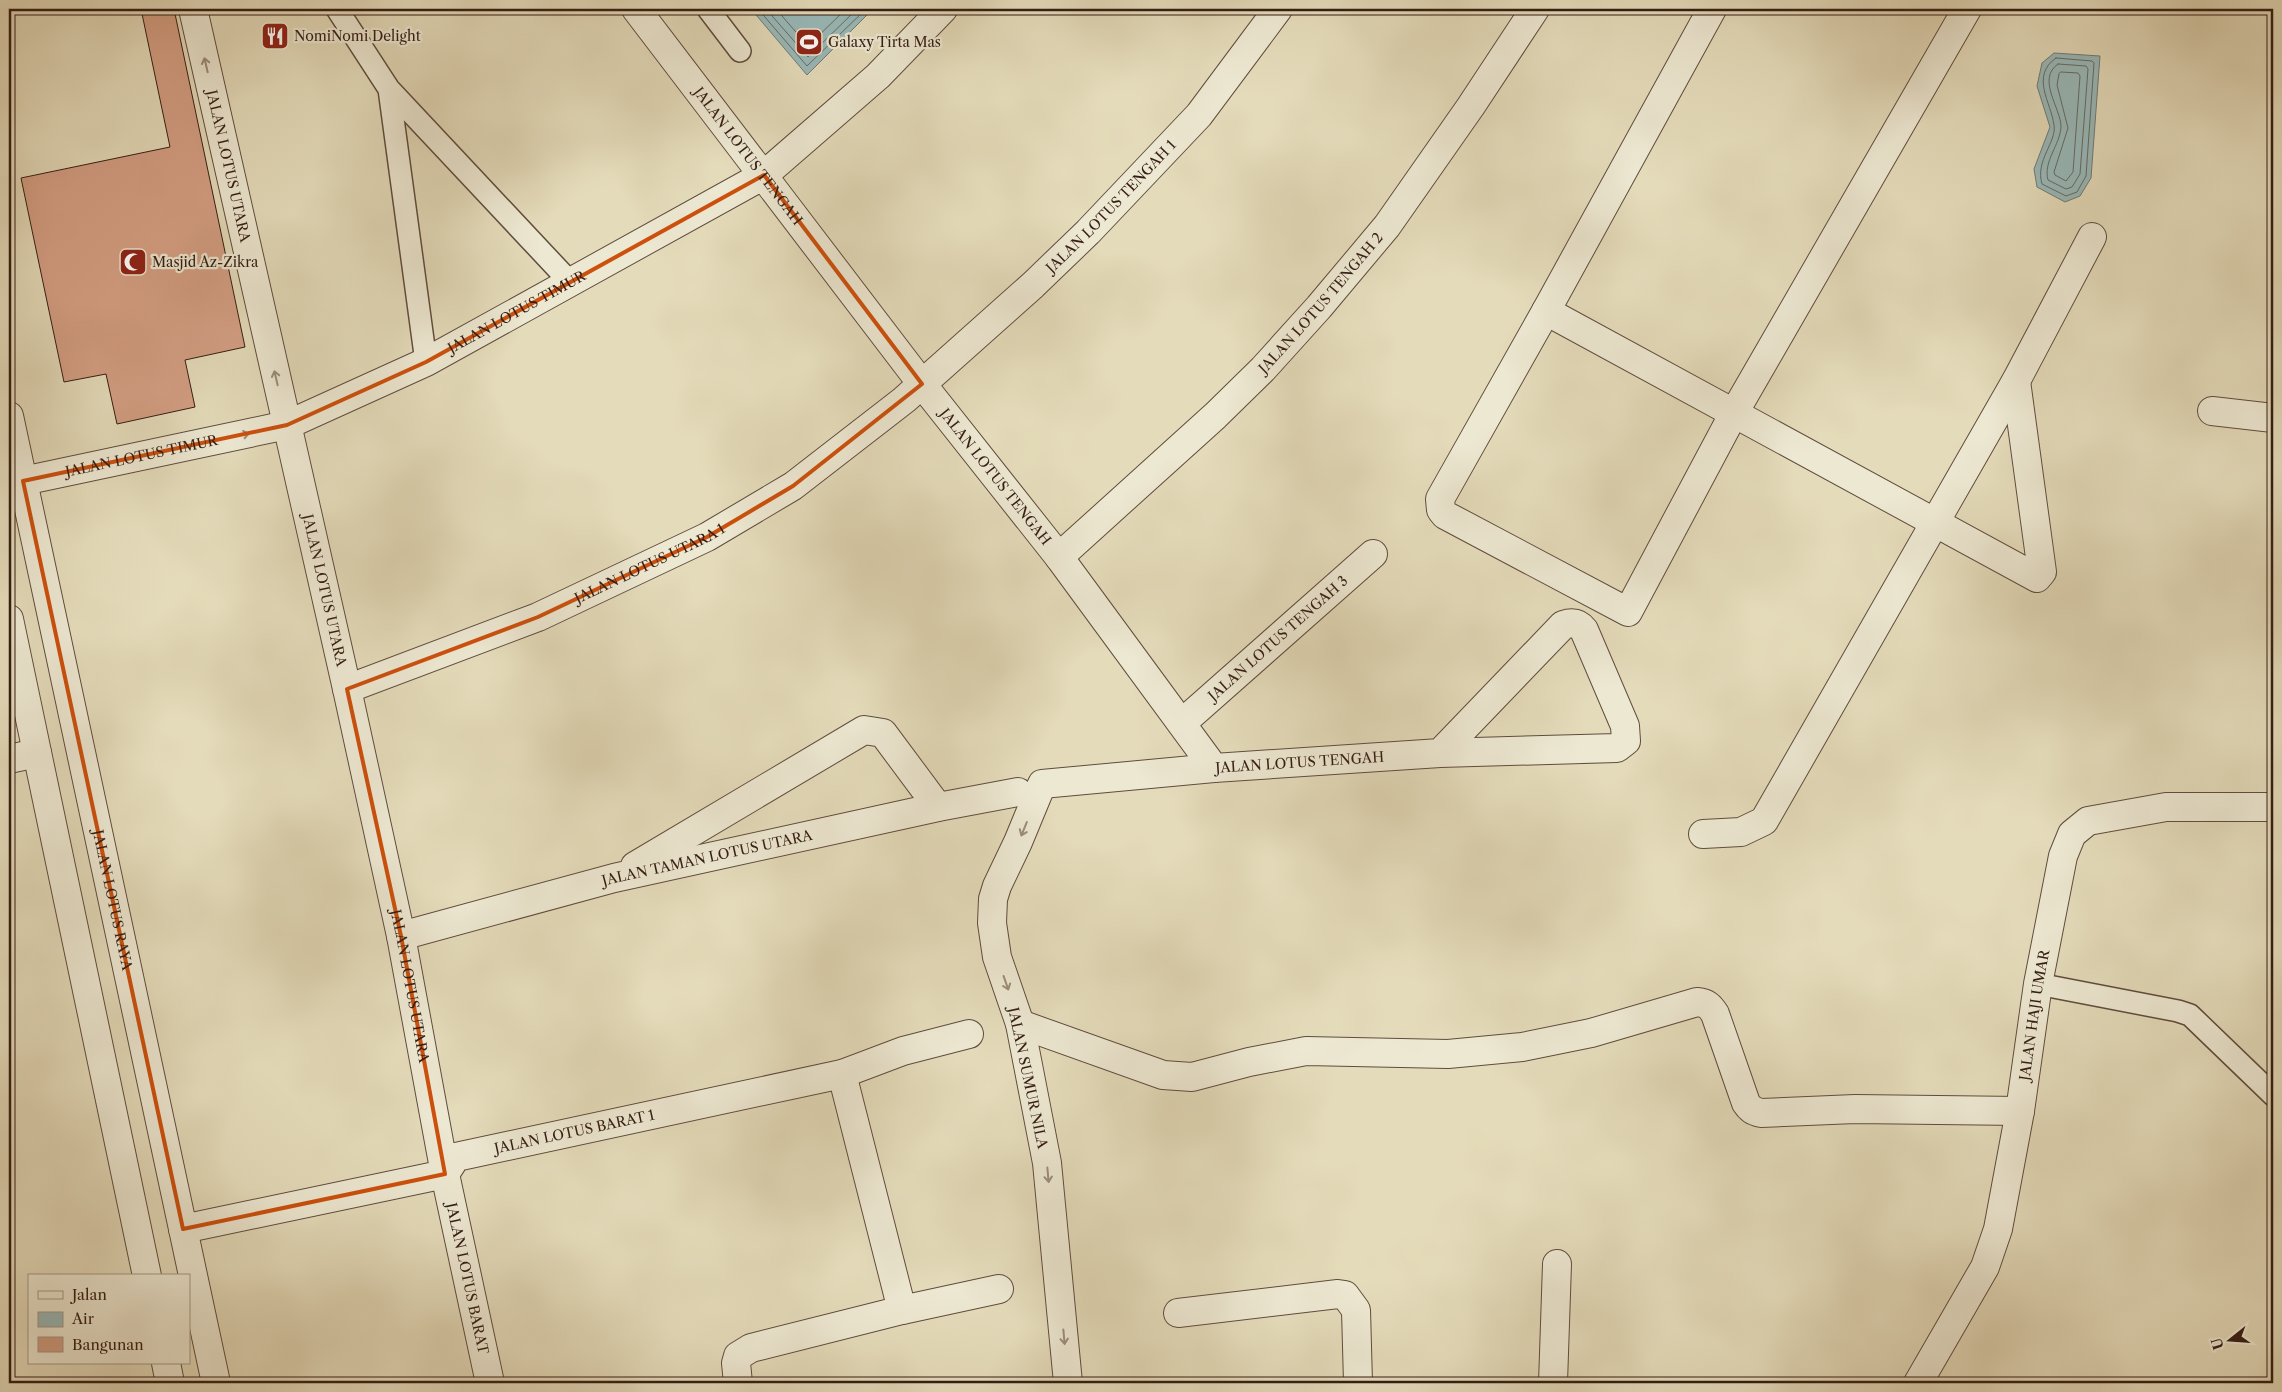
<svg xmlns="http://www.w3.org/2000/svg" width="2282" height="1392" viewBox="0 0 2282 1392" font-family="'Libre Caslon Text',serif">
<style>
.water{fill:#99b9b9;stroke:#717b77}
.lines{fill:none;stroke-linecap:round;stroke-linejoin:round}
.shore{stroke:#666b66;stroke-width:1}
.building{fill:#d49f84;stroke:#341d14}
.service-casing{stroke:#604c3e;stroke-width:24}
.minor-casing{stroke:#604c3e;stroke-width:30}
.service{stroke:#ede8d2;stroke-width:21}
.minor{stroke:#ede8d2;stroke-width:28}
.oneway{stroke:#9a8d7c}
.marked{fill:none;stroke:#cd500d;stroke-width:4;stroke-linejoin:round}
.labels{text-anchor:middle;stroke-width:4.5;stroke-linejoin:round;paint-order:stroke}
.poi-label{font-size:14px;fill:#341d14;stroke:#ede8d2;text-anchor:start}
.street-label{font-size:14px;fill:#341d14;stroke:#ede8d2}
</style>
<rect width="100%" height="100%" fill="#e4dbba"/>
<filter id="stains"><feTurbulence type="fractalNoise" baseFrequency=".004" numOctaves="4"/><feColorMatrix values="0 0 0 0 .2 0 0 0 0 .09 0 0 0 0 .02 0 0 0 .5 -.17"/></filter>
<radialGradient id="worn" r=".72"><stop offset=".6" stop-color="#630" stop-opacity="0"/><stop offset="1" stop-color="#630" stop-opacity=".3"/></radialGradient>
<path class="water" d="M751 9H873L807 75Z
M2054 53 2100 56 2091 178 2080 196 2065 202 2037 187 2034 169 2050 127 2037 86 2042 63Z"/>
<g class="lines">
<path class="shore" d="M758 9 807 66 866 9
M766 9 808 57 857 9
M776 9 808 46 846 9
M2056 58 2092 61 2094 63 2086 176 2077 192 2066 196 2042 184C2035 160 2057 142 2054 125 2051 102 2030 76 2056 58Z
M2058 64 2086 66 2088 69 2080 174 2072 187 2066 189 2048 180C2043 161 2060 145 2061 127 2061 108 2036 79 2058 64Z
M2061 72 2078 73 2080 76 2073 172 2066 181 2055 175 2054 172 2068 128 2057 85 2059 74Z"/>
</g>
<path class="building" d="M141 9H174L245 347 185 360 195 407 117 424 106 374 64 382 21 178 170 147Z"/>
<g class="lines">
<g class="service-casing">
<path id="service" d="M337 9 389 89 571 283
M708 9 740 51
M389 89 426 362
M2038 984 2178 1011 2190 1015 2273 1095"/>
</g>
<g class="minor-casing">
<g id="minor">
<path id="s1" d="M193 9 347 689 401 936 445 1174 490 1383"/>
<path id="s2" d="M636 9 922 384 1059 557 1214 768 1440 753 1617 748 1626 741 1625 726 1584 630C1578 622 1572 622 1563 625L1440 753"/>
<path d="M1712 9 1546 311 1440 499 1441 510 1445 515 1628 612 1734 413 1967 9"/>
<path d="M1546 311 2037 578 2042 572 2016 381"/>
<path d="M2212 411 2273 418"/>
<path id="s3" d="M9 416 216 1383"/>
<path id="s4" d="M23 481 287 425 426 362 764 175 878 76 943 9"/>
<path id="s5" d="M1059 557 1215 416 1263 369 1319 307 1387 226 1471 106 1535 9"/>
<path d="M9 619 147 1276"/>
<path id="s6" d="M347 689 538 617 707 537 793 486 904 400 1033 285 1088 232 1199 115 1278 9"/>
<path id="s7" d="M1182 723 1373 554"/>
<path d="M9 759 37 753"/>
<path d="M1703 834 1741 832 1764 821 2016 381 2092 237"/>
<path d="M635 866 864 730 883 733 938 807"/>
<path id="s8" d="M401 936 614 878 938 807 1018 792"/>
<path d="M1020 1024 1163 1075 1192 1077 1249 1062 1306 1051 1448 1054 1522 1047 1591 1033 1697 1002C1707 1003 1710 1006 1715 1014L1746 1103C1750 1109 1753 1111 1761 1113L1855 1109 2020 1111"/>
<path d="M842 1074 902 1310"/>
<path id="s9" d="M183 1229 445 1174 456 1157 842 1074 903 1051 969 1034"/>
<path d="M1178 1313 1338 1294 1345 1295 1356 1310 1358 1383"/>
<path d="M166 1363 170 1383"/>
<path d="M738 1383 736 1363 738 1356 751 1348 902 1310 999 1289"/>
<path d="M1068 1383 1047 1163 1020 1024 997 957 992 923 993 899 997 886 1018 842 1042 784 1214 768"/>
<path d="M1553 1383 1557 1264"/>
<path id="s10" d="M1918 1383 1985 1267 1998 1229 2020 1111 2038 984 2063 856 2072 834 2088 821 2166 807H2273"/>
</g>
</g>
<use href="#service" class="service"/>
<use href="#minor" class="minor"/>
</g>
<defs><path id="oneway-shaft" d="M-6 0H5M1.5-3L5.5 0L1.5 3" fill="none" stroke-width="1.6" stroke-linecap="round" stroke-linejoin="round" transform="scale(1.25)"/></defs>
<g class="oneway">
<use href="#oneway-shaft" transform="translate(206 65) rotate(-103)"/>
<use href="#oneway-shaft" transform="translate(276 378) rotate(-103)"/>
<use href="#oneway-shaft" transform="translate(242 435) rotate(-12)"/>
<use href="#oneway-shaft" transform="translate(1024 829) rotate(112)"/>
<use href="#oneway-shaft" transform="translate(1006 983) rotate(71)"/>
<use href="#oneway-shaft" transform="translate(1048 1175) rotate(85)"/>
<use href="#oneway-shaft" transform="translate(1064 1337) rotate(85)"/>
</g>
<path class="marked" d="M764 175 922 384 793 486 707 537 538 617 347 689 401 936 445 1174 183 1229 23 481 287 425 426 362Z"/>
<defs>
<g id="restaurant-square" transform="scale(1.4375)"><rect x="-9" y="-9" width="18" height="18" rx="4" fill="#8f2418" stroke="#ede8d2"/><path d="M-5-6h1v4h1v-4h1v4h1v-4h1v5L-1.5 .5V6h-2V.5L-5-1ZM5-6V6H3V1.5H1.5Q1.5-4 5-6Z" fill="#fff"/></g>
<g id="stadium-square" transform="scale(1.4375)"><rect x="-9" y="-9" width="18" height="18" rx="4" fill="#8f2418" stroke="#ede8d2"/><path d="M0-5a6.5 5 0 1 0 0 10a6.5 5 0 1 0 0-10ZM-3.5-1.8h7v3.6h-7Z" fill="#fff"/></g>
<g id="mosque-square" transform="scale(1.4375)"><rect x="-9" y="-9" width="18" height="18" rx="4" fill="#8f2418" stroke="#ede8d2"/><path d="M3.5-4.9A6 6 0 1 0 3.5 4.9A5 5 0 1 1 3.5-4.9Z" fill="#fff"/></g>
</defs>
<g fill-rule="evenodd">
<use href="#restaurant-square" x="275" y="36"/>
<use href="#stadium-square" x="809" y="42"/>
<use href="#mosque-square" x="133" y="262"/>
</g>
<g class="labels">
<g class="poi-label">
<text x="294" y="41">NomiNomi Delight</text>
<text x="828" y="47">Galaxy Tirta Mas</text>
<text x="152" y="267">Masjid Az-Zikra</text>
</g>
<g class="street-label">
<text dy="5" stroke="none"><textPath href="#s2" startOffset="185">JALAN LOTUS TENGAH</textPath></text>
<text dy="5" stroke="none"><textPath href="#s1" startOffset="161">JALAN LOTUS UTARA</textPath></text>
<text dy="5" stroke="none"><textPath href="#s6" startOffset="915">JALAN LOTUS TENGAH 1</textPath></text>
<text dy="5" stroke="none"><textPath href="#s5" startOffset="365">JALAN LOTUS TENGAH 2</textPath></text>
<text dy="5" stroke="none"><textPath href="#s4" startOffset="526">JALAN LOTUS TIMUR</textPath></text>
<text dy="5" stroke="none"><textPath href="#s4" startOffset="121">JALAN LOTUS TIMUR</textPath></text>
<text dy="5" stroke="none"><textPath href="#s2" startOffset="590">JALAN LOTUS TENGAH</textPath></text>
<text dy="5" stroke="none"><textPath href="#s6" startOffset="328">JALAN LOTUS UTARA 1</textPath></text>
<text dy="5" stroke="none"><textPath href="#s1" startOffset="596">JALAN LOTUS UTARA</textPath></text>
<text dy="5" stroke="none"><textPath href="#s7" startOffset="128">JALAN LOTUS TENGAH 3</textPath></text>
<text dy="5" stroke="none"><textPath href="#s2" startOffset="1040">JALAN LOTUS TENGAH</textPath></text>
<text dy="5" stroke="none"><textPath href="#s8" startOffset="316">JALAN TAMAN LOTUS UTARA</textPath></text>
<text dy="5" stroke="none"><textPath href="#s3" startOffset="495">JALAN LOTUS RAYA</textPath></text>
<text dy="5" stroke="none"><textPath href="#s1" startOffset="1001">JALAN LOTUS UTARA</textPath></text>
<text dy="5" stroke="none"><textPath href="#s10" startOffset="391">JALAN HAJI UMAR</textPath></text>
<text transform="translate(1028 1078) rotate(78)" y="5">JALAN SUMUR NILA</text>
<text dy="5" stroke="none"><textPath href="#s9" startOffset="409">JALAN LOTUS BARAT 1</textPath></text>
<text dy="5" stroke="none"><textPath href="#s1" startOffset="1299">JALAN LOTUS BARAT</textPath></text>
</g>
</g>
<rect width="2282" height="1392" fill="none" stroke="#e4dbba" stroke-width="30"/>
<rect x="10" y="10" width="2262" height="1372" fill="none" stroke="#341d14" stroke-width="2.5"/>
<rect x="15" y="15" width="2252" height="1362" fill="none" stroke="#341d14"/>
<rect x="28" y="1274" width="162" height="90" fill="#ede8d2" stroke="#a39786"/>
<rect x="38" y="1291" width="25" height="8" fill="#ede8d2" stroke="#a39786"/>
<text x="72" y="1300" font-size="15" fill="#341d14">Jalan</text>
<rect x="38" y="1312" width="25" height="15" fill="#99b9b9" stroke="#a39786"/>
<text x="72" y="1324" font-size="15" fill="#341d14">Air</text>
<rect x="38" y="1337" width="25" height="15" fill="#d49f84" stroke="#a39786"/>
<text x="72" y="1350" font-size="15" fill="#341d14">Bangunan</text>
<g transform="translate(2230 1340) rotate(253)" stroke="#ede8d2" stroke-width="4" paint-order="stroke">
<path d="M0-4L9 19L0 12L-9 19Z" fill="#341d14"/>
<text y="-8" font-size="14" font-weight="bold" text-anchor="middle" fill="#341d14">U</text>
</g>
<rect width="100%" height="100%" filter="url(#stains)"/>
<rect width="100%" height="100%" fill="url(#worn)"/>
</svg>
